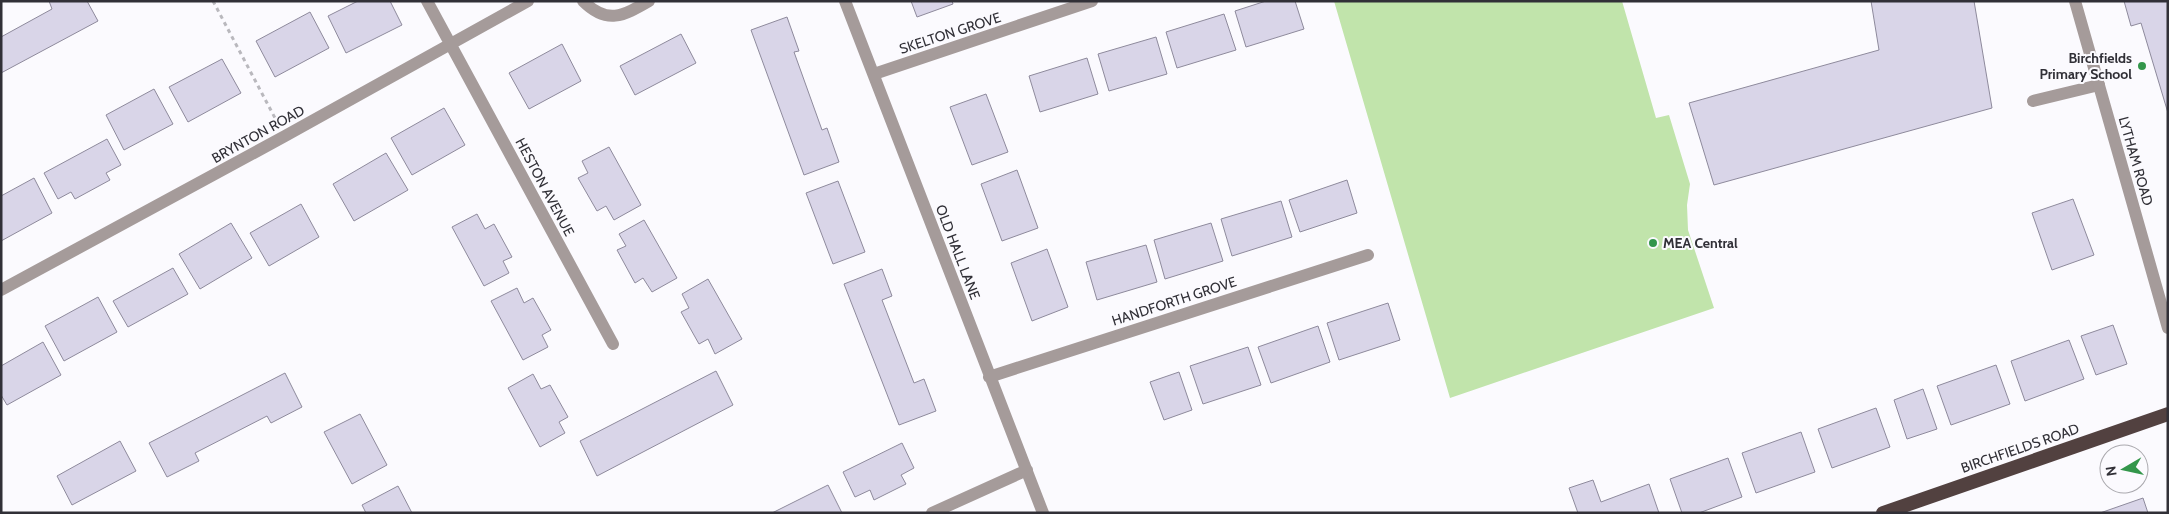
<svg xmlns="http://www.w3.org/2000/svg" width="2169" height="514" viewBox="0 0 2169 514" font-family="Cabin,sans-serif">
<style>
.green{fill:#c1e4ab}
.building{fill:#d9d5e8;stroke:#8e8a9c}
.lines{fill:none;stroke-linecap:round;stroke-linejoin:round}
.path{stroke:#b9b8bd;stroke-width:3;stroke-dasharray:4 4;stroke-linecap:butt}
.service{stroke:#a59b9a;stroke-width:12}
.minor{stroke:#a59b9a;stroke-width:12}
.trunk{stroke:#524140;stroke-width:14}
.poi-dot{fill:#33964b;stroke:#fbfafe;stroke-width:2}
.labels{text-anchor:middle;stroke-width:4;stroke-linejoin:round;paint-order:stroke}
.street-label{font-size:14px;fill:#313037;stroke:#fbfafe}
.poi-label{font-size:14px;font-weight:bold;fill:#313037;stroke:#fbfafe;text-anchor:end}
</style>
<rect width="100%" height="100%" fill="#fbfafe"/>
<path class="green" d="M1334 1H1622L1656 118 1669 115 1690 184 1687 205 1688 230 1714 308 1450 398Z"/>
<path class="building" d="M87 1 98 21 1 73V37L52 9 49 1Z
M358 1H390L402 25 346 53 328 16Z
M911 1H952L953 4 917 17Z
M1266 1H1295L1304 29 1246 47 1235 11Z
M1871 1H1974L1992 108 1714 185 1689 103 1879 50Z
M2124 1H2168V113L2141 23 2131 26Z
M310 12 329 48 275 77 256 41Z
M1224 14 1236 50 1177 68 1166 32Z
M787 17 799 51 794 52 822 130 827 128 839 162 804 175 751 30Z
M681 34 696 63 635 95 620 66Z
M1156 37 1167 74 1109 91 1098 54Z
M562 44 581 81 529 109 509 73Z
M1087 58 1098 94 1040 112 1029 76Z
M222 59 241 93 188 122 169 87Z
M154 89 173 124 124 150 106 115Z
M986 94 1008 152 972 165 950 107Z
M444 108 465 145 412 175 391 138Z
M107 139 121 165 106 173 110 180 75 199 71 192 58 199 44 173Z
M609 147 641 205 614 220 606 206 597 211 578 178 588 173 582 161Z
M386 153 408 190 354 221 333 184Z
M1017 170 1038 228 1002 241 981 184Z
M34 178 52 213 1 241V196Z
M1347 180 1357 213 1300 232 1289 200Z
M838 181 865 252 833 264 806 193Z
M2073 199 2094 255 2052 270 2032 213Z
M1281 201 1292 237 1232 256 1221 219Z
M301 204 319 237 269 266 250 233Z
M477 214 485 229 494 224 512 257 503 261 509 273 484 286 452 227Z
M644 220 677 278 652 292 643 278 635 283 617 250 626 246 619 234Z
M231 223 252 258 200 289 179 254Z
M1211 223 1223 261 1165 279 1154 240Z
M1146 245 1157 282 1097 300 1086 262Z
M1047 249 1068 307 1032 321 1011 263Z
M173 268 188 294 128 327 113 301Z
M882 269 892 296 882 300 914 383 924 379 936 411 899 425 844 284Z
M708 279 742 339 715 354 708 339 699 344 681 312 689 308 682 294Z
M517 288 524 303 533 298 551 330 542 335 548 347 523 360 491 301Z
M98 297 117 332 64 361 45 326Z
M1388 303 1400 340 1339 360 1327 323Z
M2113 325 2127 364 2096 375 2081 336Z
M1318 326 1330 362 1271 383 1258 347Z
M2069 340 2084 379 2025 401 2011 361Z
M43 342 61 375 7 405 1 395V366Z
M1248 347 1261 385 1203 404 1190 366Z
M1996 365 2010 404 1951 425 1937 386Z
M716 371 733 405 597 476 580 441Z
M1179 372 1192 410 1164 420 1150 382Z
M285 373 302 407 271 423 267 416 195 453 199 461 167 477 149 443Z
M533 374 541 389 550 385 568 417 559 422 565 433 540 447 508 388Z
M1923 389 1937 429 1907 439 1894 400Z
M1876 408 1890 447 1832 468 1818 429Z
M360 414 387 465 352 484 324 432Z
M1801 432 1815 472 1756 493 1742 453Z
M120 441 136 471 72 505 57 476Z
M902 443 914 468 901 475 906 484 874 500 870 490 855 497 843 472Z
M1728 458 1742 497 1699 513H1682L1670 479Z
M1593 480 1601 502 1649 484 1659 513H1578L1569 488Z
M828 485 842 513H772Z
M398 486 412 513H366L362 505Z
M2143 498 2148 513H2100Z"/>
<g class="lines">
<path class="path" d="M213 1 275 118"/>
<path class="service" d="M2033 101 2099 85"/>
<path class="minor" d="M427 1 613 344
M583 1C607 25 623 16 649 1
M845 1 1043 513
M2075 1 2168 328
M874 74 1092 1
M1 290 285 136 528 1
M989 377 1368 255
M932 513 1027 470"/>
<path class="trunk" d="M1883 513 2168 414"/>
</g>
<g class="poi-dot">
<circle cx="2142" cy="66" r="5"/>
<circle cx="1653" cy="243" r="5"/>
</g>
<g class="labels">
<g class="street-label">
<text transform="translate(950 33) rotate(-18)" y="5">SKELTON GROVE</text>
<text transform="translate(258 134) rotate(-29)" y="5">BRYNTON ROAD</text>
<text transform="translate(2136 161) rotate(74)" y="5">LYTHAM ROAD</text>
<text transform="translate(545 187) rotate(62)" y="5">HESTON AVENUE</text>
<text transform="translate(958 252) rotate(69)" y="5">OLD HALL LANE</text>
<text transform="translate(1174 301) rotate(-18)" y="5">HANDFORTH GROVE</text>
<text transform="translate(2020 448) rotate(-19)" y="5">BIRCHFIELDS ROAD</text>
</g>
<g class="poi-label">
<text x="2132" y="63">Birchfields<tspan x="2132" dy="16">Primary School</tspan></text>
<text x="1663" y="248" text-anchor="start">MEA Central</text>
</g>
</g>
<rect width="2169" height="514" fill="none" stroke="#313037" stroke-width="5"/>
<g transform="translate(2124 469) rotate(261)"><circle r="24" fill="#fbfafe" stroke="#aaa9ae"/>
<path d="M0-4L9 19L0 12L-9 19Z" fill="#33964b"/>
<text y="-8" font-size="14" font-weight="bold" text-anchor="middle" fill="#313037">N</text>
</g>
</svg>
